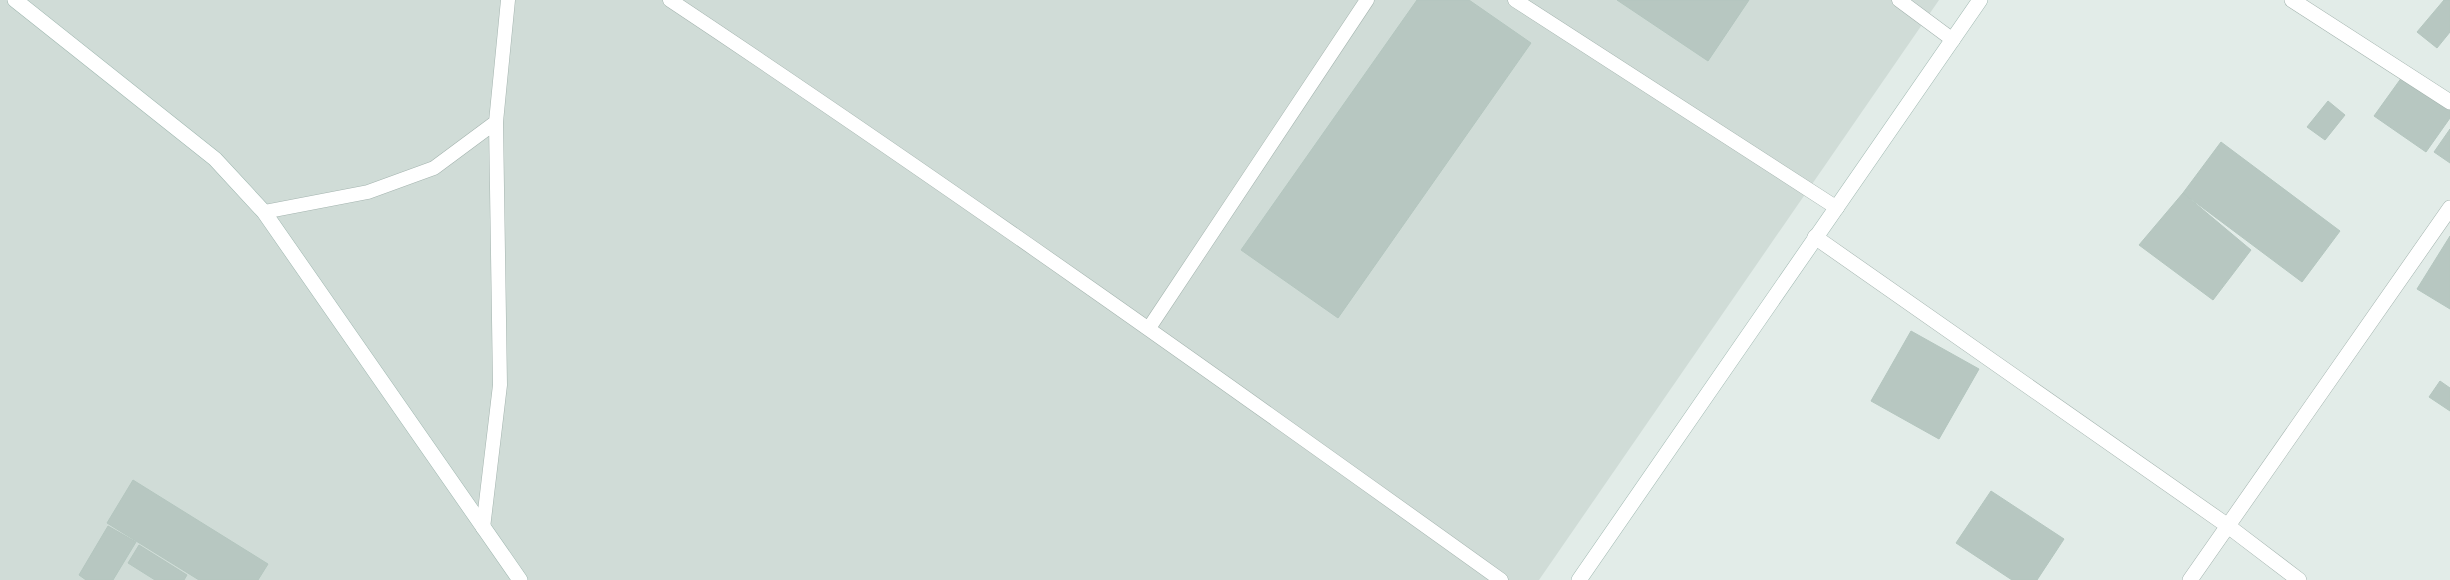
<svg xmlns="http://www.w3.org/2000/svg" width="2450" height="580" viewBox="0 0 2450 580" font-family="'Roboto Condensed',sans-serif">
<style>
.built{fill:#d0dcd7}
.building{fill:#b7c7c1;stroke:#b4c6bf}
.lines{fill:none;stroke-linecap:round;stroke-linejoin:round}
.lane-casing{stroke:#a4b4af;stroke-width:15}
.street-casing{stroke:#a4b4af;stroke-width:16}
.secondary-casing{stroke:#a0b8b1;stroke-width:16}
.lane{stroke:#fff;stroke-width:14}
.street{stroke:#fff;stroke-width:15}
.secondary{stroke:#fff;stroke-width:15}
</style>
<rect width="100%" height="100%" fill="#e2ece8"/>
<path class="built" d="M0 0H1939L1539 580H0Z"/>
<path class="building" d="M1417 0H1469L1531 43 1338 318 1241 250Z
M1617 0H1749L1708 61Z
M2444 0H2450V32L2437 48 2417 32Z
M2402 77 2450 110V118L2426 152 2374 116Z
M2328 101 2345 115 2325 140 2307 127Z
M2450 129V163L2434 152Z
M2221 142 2340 231 2302 282 2183 193Z
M2183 193 2251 250 2213 300 2139 245Z
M2450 236V309L2417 289Z
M1911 331 1979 369 1939 439 1871 401Z
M2440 381 2450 388V411L2429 397Z
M133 480 268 564 258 580H199L107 523Z
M1991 491 2064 539 2037 580H2012L1956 543Z
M108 526 136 542 113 580H86L79 575Z
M139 545 187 575 184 580H155L128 563Z"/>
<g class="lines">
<g class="lane-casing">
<path id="lane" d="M670 0C951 187 1226 383 1501 580
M1515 0 1837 208
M1899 0 1953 40
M264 212 368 192 434 168 496 122 508 0
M1149 328 1367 0
M483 528 500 385 496 122"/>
</g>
<g class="street-casing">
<path id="street" d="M2292 0 2450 102
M1815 237 2228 526 2299 580
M2190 580 2450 208"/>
</g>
<g class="secondary-casing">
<path id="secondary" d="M15 0 215 159 264 212 520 580
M1579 580 1980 0"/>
</g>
<use href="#lane" class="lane"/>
<use href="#street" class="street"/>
<use href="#secondary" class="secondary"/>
</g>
</svg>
